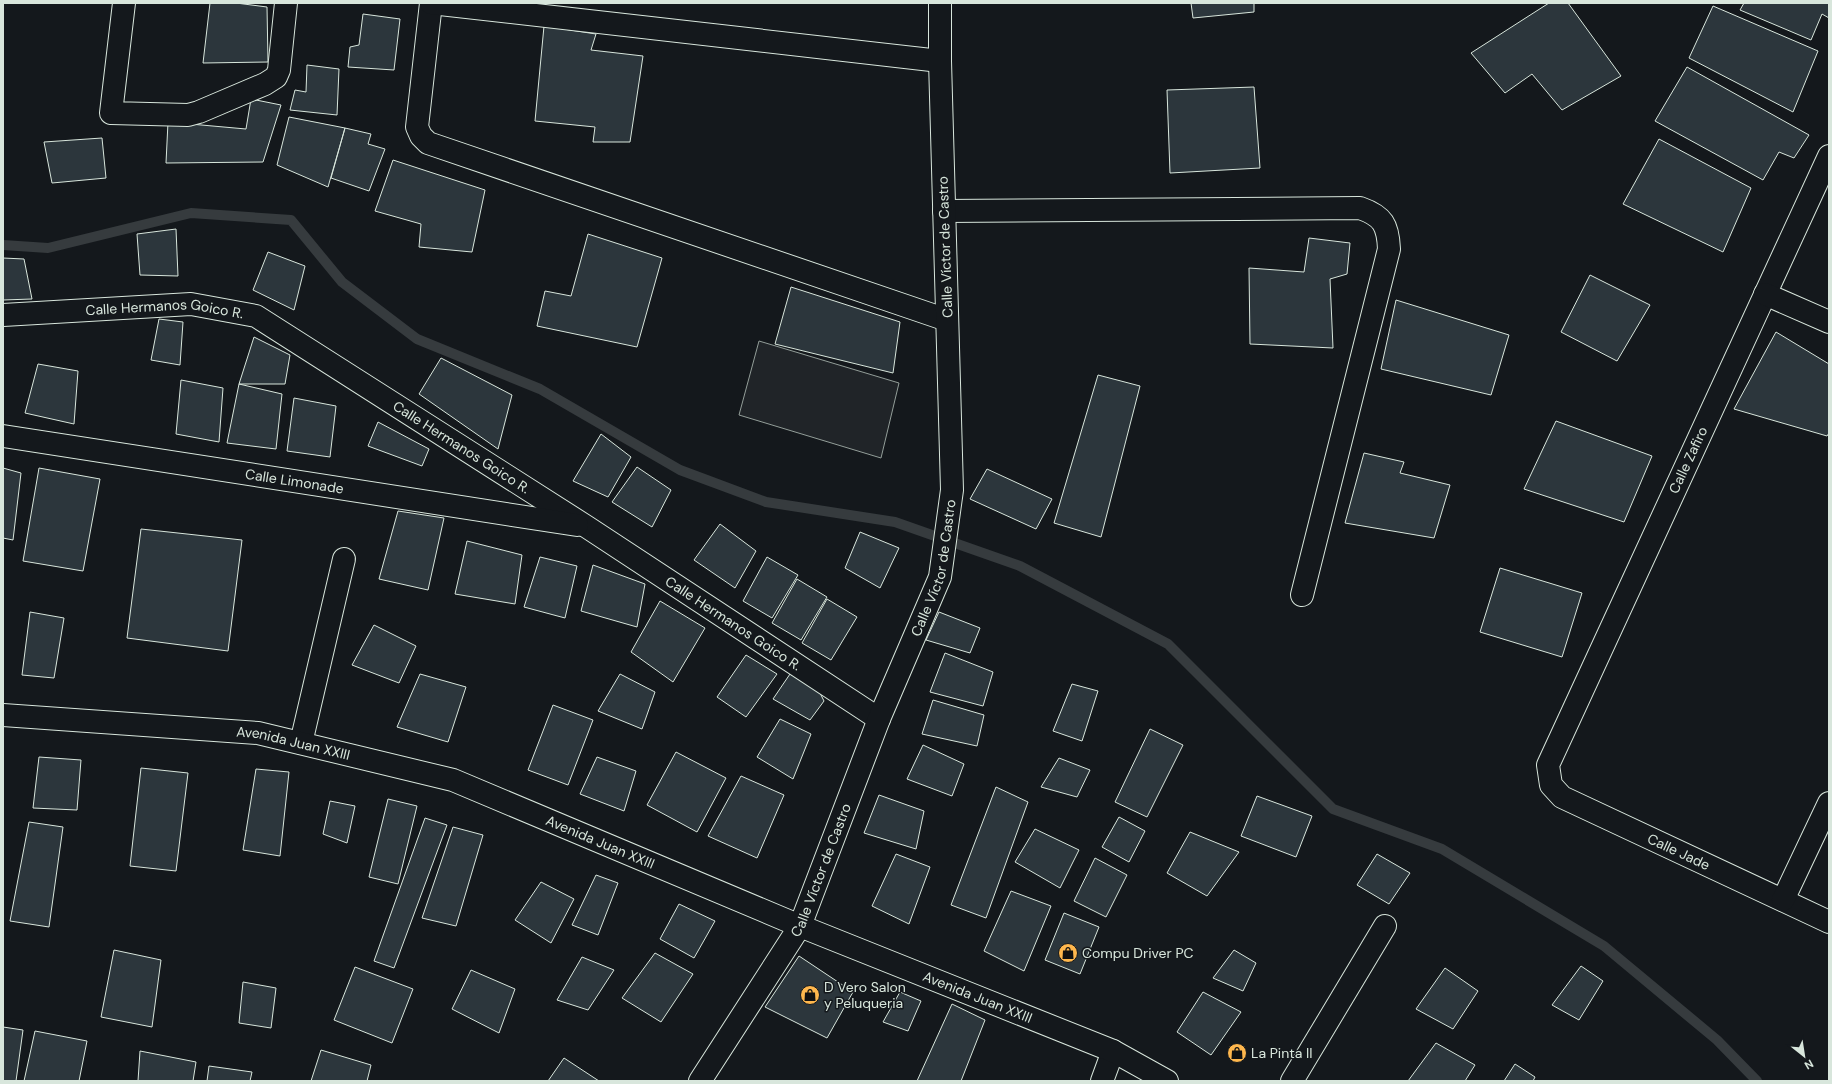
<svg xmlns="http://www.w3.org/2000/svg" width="1832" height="1084" viewBox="0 0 1832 1084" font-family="'DM Sans',sans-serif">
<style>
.green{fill:#202428;stroke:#939e99}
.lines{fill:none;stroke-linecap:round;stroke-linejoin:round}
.stream{stroke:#363b3e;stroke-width:10}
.building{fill:#2c363c;stroke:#d8e6dc}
.minor-casing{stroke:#d8e6dc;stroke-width:24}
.secondary-casing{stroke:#d8e6dc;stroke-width:24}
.minor{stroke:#14181c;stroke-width:22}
.secondary{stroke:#14181c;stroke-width:22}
.labels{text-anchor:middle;stroke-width:3;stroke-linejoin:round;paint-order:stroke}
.street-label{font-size:14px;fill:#d8e6dc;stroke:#14181c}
.poi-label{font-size:14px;fill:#d8e6dc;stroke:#14181c;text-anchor:start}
</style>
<rect width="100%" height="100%" fill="#14181c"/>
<path class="green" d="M759 341 899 383 881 458 739 415Z"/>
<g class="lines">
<path class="stream" d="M3 245 48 248 191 213 291 220 342 282 417 339 540 389 680 470 766 502 895 522 1020 566 1168 644 1333 809 1442 849 1604 946 1717 1040 1757 1081"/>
</g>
<path class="building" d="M210 3H236L267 7 268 62 203 63Z
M1191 3H1254V12L1193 18Z
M1549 3H1568L1621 76 1562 110 1532 74 1505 93 1471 53Z
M1744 3H1829V18L1822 14 1811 40 1740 10Z
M1713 6 1818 51 1793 112 1689 58Z
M363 14 400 19 394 70 348 67 350 47 359 45Z
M544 26 596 34 591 50 643 56 630 142H593L595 127 535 121Z
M307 65 339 69 337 115 290 110 295 90 306 92Z
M1687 67 1809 135 1794 158 1779 152 1763 180 1655 121Z
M1254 87 1260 168 1170 173 1167 90Z
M251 99 281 105 263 162 166 163 168 122 246 129Z
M289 117 345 128 328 187 277 165Z
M345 128 371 134 368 144 385 149 369 191 331 178Z
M102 138 106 178 52 183 44 142Z
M1659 139 1751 188 1723 252 1623 204Z
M393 160 485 190 472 252 419 247 421 224 375 211Z
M176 229 178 276 140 275 137 234Z
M588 234 662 258 637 347 537 326 545 291 571 296Z
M1309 238 1350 243 1347 274 1330 279 1333 348 1250 344 1249 268 1304 272Z
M268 252 305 266 294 310 253 290Z
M3 258 24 259 32 299 3 300Z
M1590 275 1650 305 1617 361 1561 332Z
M791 287 900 322 893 373 775 344Z
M1396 300 1509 335 1491 395 1381 369Z
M159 319 183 322 180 365 151 360Z
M1776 332 1829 364V433L1827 436 1734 409Z
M254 337 290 355 285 384H239Z
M441 358 512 395 498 449 419 394Z
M38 364 78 371 74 424 25 413Z
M1098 375 1140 386 1101 537 1054 523Z
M181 380 223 388 219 442 176 434Z
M239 384 282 394 276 449 227 443Z
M294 398 336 406 330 457 287 451Z
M1556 421 1652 456 1624 522 1524 489Z
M378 422 429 449 422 466 368 446Z
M601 434 631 457 608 497 573 481Z
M1364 453 1404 462 1400 473 1450 485 1434 538 1345 523Z
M637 467 671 490 652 527 612 502Z
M3 468 21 473 13 540 3 538Z
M39 468 100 479 83 571 23 561Z
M987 469 1052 499 1036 529 970 499Z
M398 511 444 518 428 590 379 579Z
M720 524 756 551 735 588 694 560Z
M141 529 242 540 228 651 127 638Z
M860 532 899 548 880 588 845 568Z
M467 541 522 555 515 604 455 594Z
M540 557 577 566 565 618 524 607Z
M767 557 798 575 772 618 743 601Z
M593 565 645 584 637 627 581 611Z
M1500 568 1582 593 1562 657 1480 632Z
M797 579 827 597 801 640 772 623Z
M827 599 857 617 831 660 802 643Z
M660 601 705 628 673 682 631 652Z
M30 612 64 618 54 678 22 675Z
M939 612 980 628 970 653 926 640Z
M374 625 416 646 399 683 352 665Z
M945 653 993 672 983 706 930 692Z
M746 655 777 674 746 717 717 697Z
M420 674 466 687 448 742 397 727Z
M620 674 655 692 642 729 598 711Z
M790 674 819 691 824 701 810 720 773 699Z
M1072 684 1098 691 1082 741 1053 731Z
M933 700 984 715 977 746 922 734Z
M553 705 593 720 568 785 528 770Z
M780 719 811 734 793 779 757 757Z
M1150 729 1183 745 1147 817 1115 802Z
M923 745 964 764 952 796 907 779Z
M676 752 726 778 697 832 647 805Z
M39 757 81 760 77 810 33 808Z
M597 757 636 771 624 811 580 794Z
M1059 758 1090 770 1077 797 1041 787Z
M141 768 188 773 176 871 130 866Z
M256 769 289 772 280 856 243 850Z
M741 776 784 795 757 858 708 836Z
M996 787 1028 802 986 918 951 905Z
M879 795 924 811 916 849 864 833Z
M1257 796 1312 816 1296 857 1241 836Z
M388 799 417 806 398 884 369 877Z
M330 801 355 806 347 843 323 834Z
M1119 817 1145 831 1129 862 1102 847Z
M425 818 447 825 394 968 374 961Z
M29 822 63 827 49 927 10 921Z
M453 827 483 835 456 926 422 918Z
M1035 829 1079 850 1060 888 1015 862Z
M1190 832 1239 852 1207 896 1167 873Z
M896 854 930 867 909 924 872 906Z
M1377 854 1410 873 1389 904 1357 885Z
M1095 858 1127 875 1106 917 1074 901Z
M596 875 618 883 598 935 572 925Z
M541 882 574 899 551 943 515 920Z
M1011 891 1051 906 1024 971 984 951Z
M679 904 715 921 694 958 660 939Z
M1064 913 1099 927 1080 974 1045 960Z
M114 950 161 960 152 1027 101 1017Z
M1234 950 1256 963 1243 991 1213 978Z
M655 953 693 974 661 1022 622 998Z
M799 956 853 992 827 1038 765 1007Z
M582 957 614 970 588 1010 557 1000Z
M1581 966 1603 981 1579 1020 1552 1005Z
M355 967 413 989 392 1043 334 1020Z
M1445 968 1478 991 1453 1029 1416 1009Z
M471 970 515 989 499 1033 452 1009Z
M243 982 276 988 271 1028 239 1023Z
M900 992 921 1001 908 1031 883 1022Z
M1203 992 1241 1012 1211 1055 1177 1032Z
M952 1004 985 1020 961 1081H917Z
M3 1027 23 1030 16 1081H3Z
M35 1031 87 1041 79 1081H24Z
M1436 1043 1475 1065 1465 1081H1408Z
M321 1050 371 1065 367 1081H311Z
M140 1051 196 1062 193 1081H138Z
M564 1058 599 1081H548Z
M1515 1064 1535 1077 1533 1081H1504Z
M209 1066 252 1072 250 1081H207Z"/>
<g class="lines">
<g class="minor-casing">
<g id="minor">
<path d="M124 3 111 113 188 115 199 112 265 84 276 77 279 70 286 3"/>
<path d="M431 3 417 127 421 136 428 143 947 320"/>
<path d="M431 3 940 61"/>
<path id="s1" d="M1829 156 1548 765 1551 785 1562 797 1829 922"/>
<path d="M944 211 1360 208C1383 216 1388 225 1389 249L1302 595"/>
<path d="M1765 294 1829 322"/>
<path id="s2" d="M3 315 191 304 256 316 587 527 879 719"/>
<path id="s3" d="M3 436 577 525"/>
<path d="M301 743 344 559"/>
<path d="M1783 900 1829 803"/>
<path id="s4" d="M700 1081 800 926 879 719 940 577 952 490 940 61V3"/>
<path d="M1102 1081 1113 1051"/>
<path d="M1292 1081 1385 926"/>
</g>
</g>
<g class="secondary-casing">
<g id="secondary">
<path id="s5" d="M3 715 258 733 453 780 800 926 1113 1051 1167 1081"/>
</g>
</g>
<use href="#minor" class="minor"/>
<use href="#secondary" class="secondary"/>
</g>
<defs>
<g id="shop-disc" transform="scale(1)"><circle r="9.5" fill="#ffb74d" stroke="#14181c"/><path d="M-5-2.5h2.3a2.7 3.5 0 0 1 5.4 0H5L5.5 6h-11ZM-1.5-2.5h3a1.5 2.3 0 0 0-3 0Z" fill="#111"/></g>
</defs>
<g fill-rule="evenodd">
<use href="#shop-disc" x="1068" y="953"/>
<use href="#shop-disc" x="810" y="995"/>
<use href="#shop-disc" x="1237" y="1053"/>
</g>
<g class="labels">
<g class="street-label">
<text transform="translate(945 247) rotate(-92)" y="5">Calle Víctor de Castro</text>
<text dy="5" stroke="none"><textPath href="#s2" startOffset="162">Calle Hermanos Goico R.</textPath></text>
<text dy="5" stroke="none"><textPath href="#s2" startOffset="498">Calle Hermanos Goico R.</textPath></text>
<text transform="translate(1688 460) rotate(-65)" y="5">Calle Zafiro</text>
<text dy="5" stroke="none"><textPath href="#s3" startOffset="295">Calle Limonade</textPath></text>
<text dy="5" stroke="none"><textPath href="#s4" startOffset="568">Calle Víctor de Castro</textPath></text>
<text dy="5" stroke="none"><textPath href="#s2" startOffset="822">Calle Hermanos Goico R.</textPath></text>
<text dy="5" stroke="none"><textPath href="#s5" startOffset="292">Avenida Juan XXIII</textPath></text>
<text dy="5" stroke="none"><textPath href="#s5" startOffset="616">Avenida Juan XXIII</textPath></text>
<text dy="5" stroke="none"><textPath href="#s1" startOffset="836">Calle Jade</textPath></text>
<text dy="5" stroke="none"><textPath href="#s4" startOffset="244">Calle Víctor de Castro</textPath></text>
<text dy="5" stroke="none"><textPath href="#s5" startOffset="1024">Avenida Juan XXIII</textPath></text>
</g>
<g class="poi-label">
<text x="1082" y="958">Compu Driver PC</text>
<text x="824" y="992">D Vero Salon<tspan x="824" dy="16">y Peluqueria</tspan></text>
<text x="1251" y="1058">La Pinta II</text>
</g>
</g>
<rect width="1832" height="1084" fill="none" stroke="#d8e6dc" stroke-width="8"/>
<g transform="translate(1804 1056) rotate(150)" stroke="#14181c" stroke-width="3" paint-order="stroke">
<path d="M0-3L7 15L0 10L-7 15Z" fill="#d8e6dc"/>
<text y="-6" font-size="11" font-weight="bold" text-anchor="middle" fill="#d8e6dc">N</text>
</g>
</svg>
